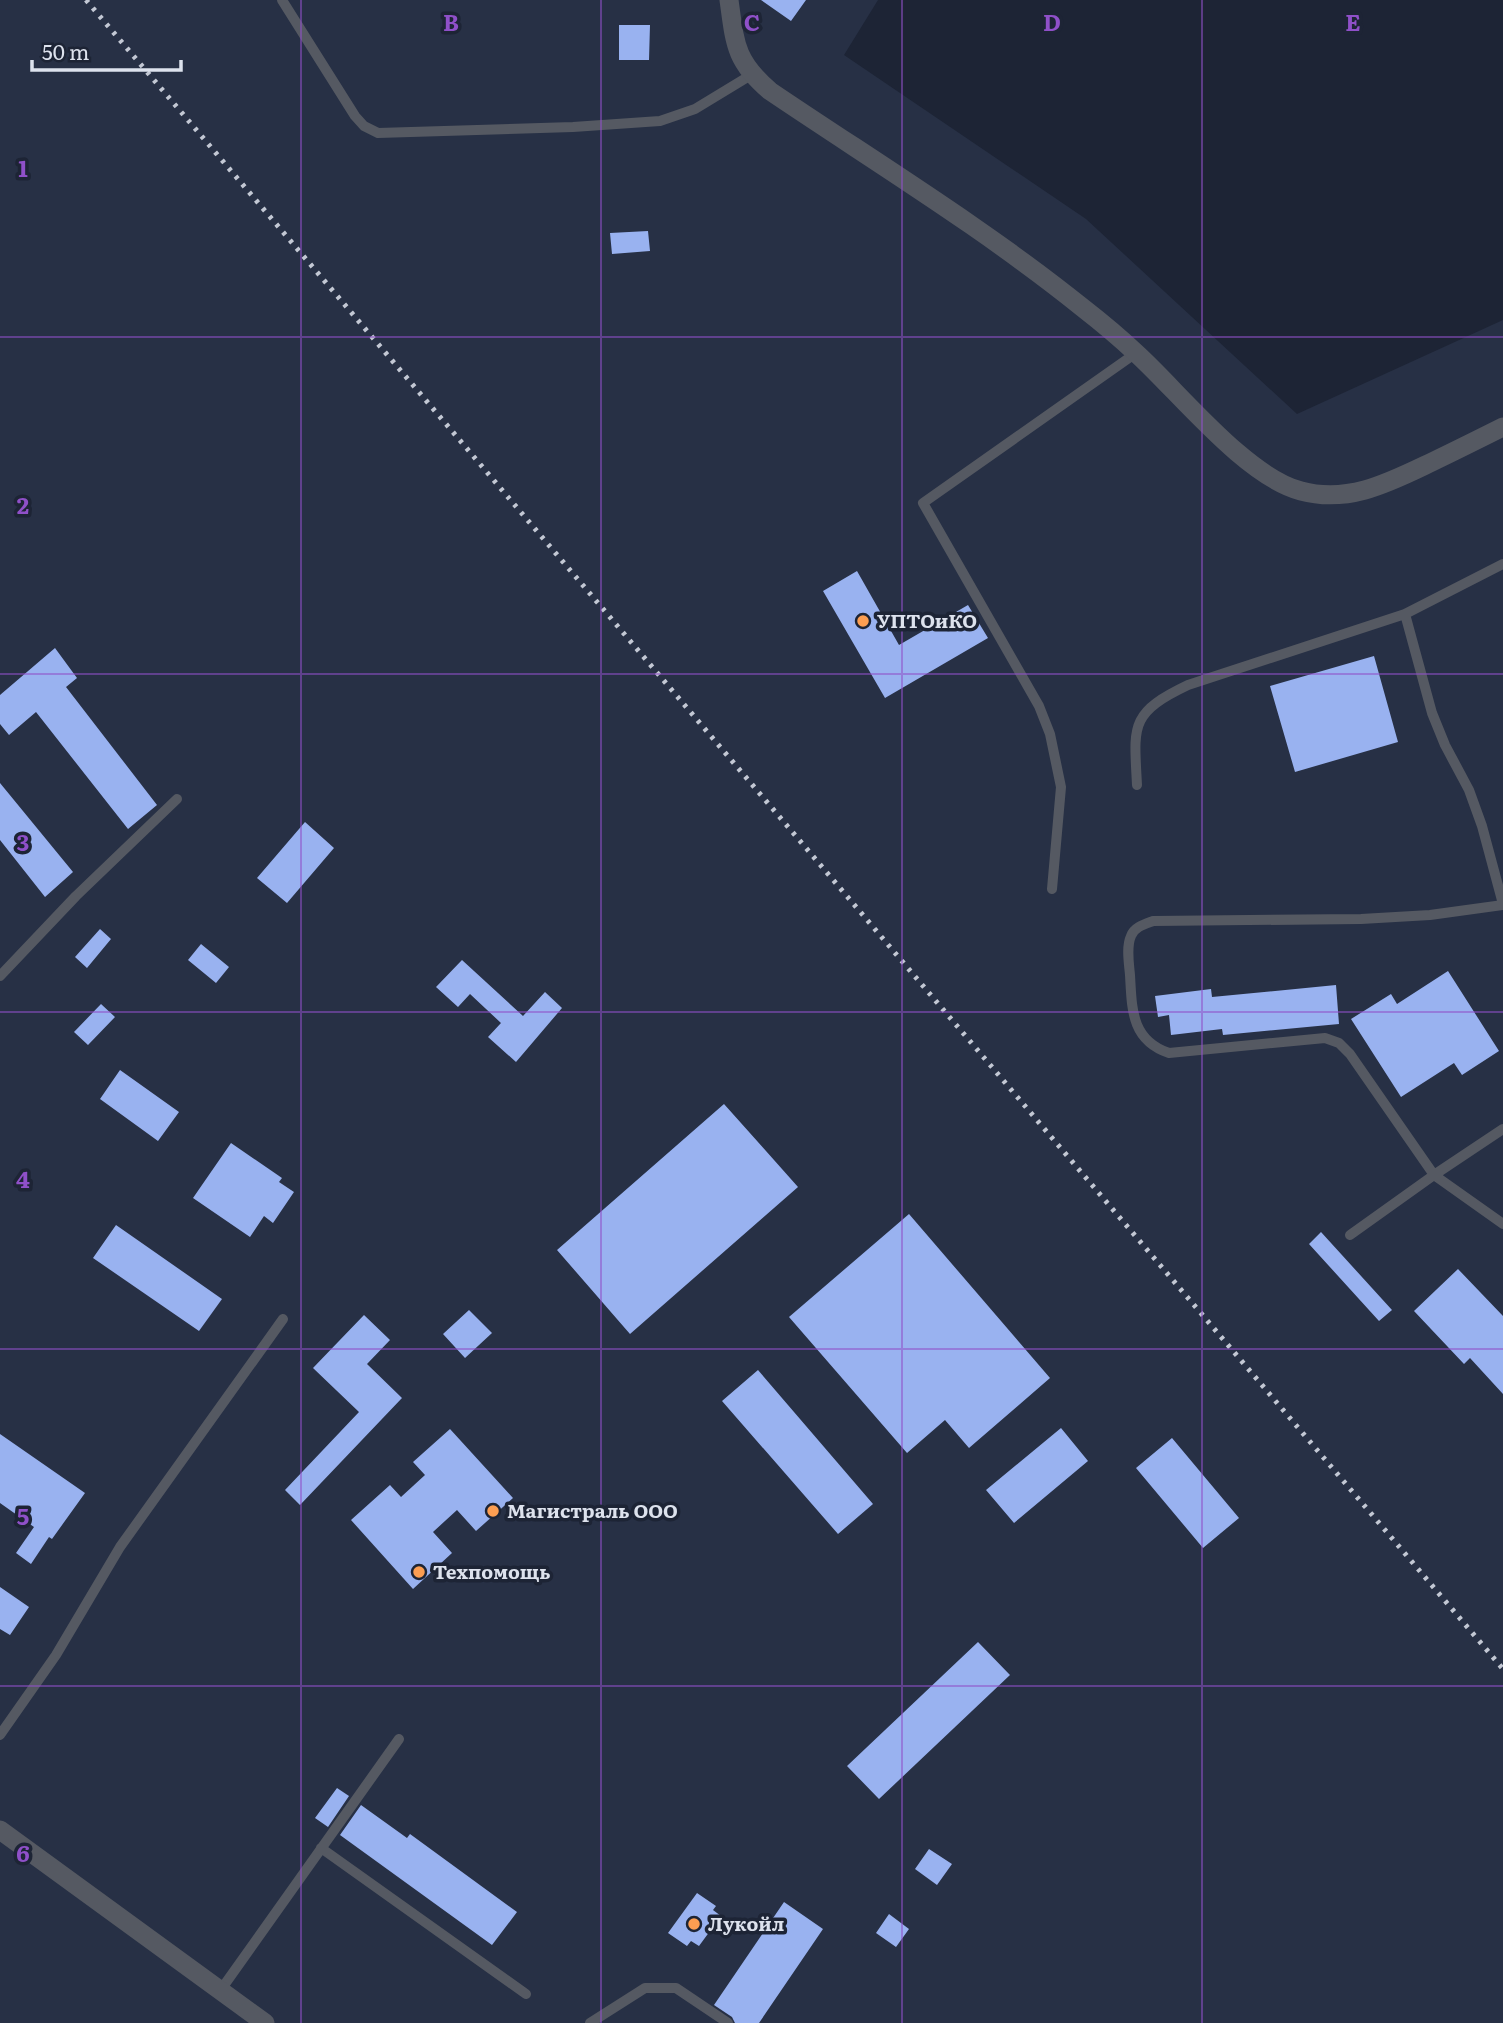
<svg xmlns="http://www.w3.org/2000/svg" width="1503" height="2023" viewBox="0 0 1503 2023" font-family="Literata,serif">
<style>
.built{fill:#273045}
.building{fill:#99b2f0}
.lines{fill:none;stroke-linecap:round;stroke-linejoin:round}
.service{stroke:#555962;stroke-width:10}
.minor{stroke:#555962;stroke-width:19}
.tertiary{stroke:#555962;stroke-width:19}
.rail{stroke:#c3c8d4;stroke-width:5;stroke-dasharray:3.5 7;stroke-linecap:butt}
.grid{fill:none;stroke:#8f50c8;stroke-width:2;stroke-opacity:0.55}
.poi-dot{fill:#fc9e52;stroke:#1d2435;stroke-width:2.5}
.labels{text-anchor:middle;stroke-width:7;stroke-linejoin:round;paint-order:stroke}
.poi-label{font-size:19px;font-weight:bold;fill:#dde2ed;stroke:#1d2435;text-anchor:start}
.grid-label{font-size:23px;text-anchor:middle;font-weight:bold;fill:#8f50c8;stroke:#1d2435;stroke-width:7;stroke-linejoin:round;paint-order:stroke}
</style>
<rect width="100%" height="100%" fill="#1d2435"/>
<path class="built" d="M0 0H878L844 55 1086 219 1297 414 1503 320V2023H0Z"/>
<path class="building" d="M761 0H806L791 21Z
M619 25H650L649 60H619Z
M648 231 650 251 612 254 610 233Z
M857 571 899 645 968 605 988 638 885 698 823 591Z
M55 648 77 678 66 687 157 805 128 829 36 712 9 735 0 724V695Z
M1374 656 1398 742 1295 772 1270 686Z
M0 783 73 872 45 897 0 840Z
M305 822 334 848 287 903 257 878Z
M100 929 111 939 87 968 75 957Z
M201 944 229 967 216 983 188 960Z
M462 960 523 1016 545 992 562 1008 516 1062 488 1037 501 1023 470 994 458 1007 436 987Z
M1448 971 1499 1051 1462 1075 1454 1063 1401 1097 1351 1019 1391 994 1397 1004Z
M1336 985 1339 1024 1223 1035 1222 1029 1171 1035 1169 1015 1158 1017 1155 996 1211 989 1212 997Z
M101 1004 115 1017 88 1045 74 1032Z
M120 1070 179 1112 158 1141 100 1099Z
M724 1104 798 1187 630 1334 557 1250Z
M231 1143 282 1178 279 1182 294 1192 273 1223 264 1216 250 1237 193 1198Z
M909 1214 1050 1378 969 1448 945 1420 907 1453 789 1317Z
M116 1225 222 1299 199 1331 93 1258Z
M1321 1232 1392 1310 1379 1321 1309 1244Z
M1458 1269 1503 1316V1394L1470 1358 1464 1364 1414 1311Z
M469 1310 492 1333 465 1358 443 1334Z
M364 1315 390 1340 367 1364 402 1398 300 1505 285 1490 359 1412 313 1368Z
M758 1370 873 1504 838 1534 722 1401Z
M1061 1428 1088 1461 1014 1523 986 1490Z
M450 1429 513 1498 476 1531 457 1510 433 1532 452 1553 413 1589 351 1520 390 1485 401 1497 425 1475 413 1462Z
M0 1434 85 1493 52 1539 49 1537 31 1564 16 1553 34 1527 0 1503Z
M1172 1438 1239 1518 1203 1548 1136 1468Z
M0 1587 29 1607 10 1635 0 1629Z
M978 1642 1010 1675 879 1799 847 1766Z
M337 1788 349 1796 328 1827 315 1818Z
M361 1805 407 1838 410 1834 517 1912 492 1945 340 1835Z
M929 1849 952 1864 937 1885 915 1869Z
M697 1893 716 1906 713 1910 721 1916 699 1946 691 1941 687 1946 668 1933Z
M784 1902 823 1929 759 2023H735L732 2017 714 2005Z
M889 1914 909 1929 896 1947 876 1933Z"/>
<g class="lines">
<path class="service" d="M282 0 355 116 364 126 378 133 573 127 660 121 695 109 751 75
M1405 614 1432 713 1445 745 1469 790 1482 826 1503 904
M1137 785C1134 726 1129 713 1188 685L1405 614 1503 564
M1052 889 1061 787 1050 734 1039 706 923 503 1136 353
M1503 905 1430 915 1361 919 1153 921C1145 924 1134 927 1131 936 1126 947 1129 963 1130 975 1132 1009 1131 1040 1169 1053L1325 1038 1339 1043 1350 1054 1434 1175 1503 1129
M0 976 76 896 177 799
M1350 1235 1434 1175 1503 1224
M0 1735 56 1655 120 1547 283 1319
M321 1848 526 1994
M220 1991 399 1739
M590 2023 645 1988H676L728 2023"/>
<path class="minor" d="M729 0C735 44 735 61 770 91 875 162 985 229 1083 308 1101 322 1119 337 1136 353 1178 391 1246 477 1301 491 1349 504 1390 482 1432 462 1455 451 1479 439 1503 427"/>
<path class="tertiary" d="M0 1830 265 2023"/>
<path class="rail" d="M86 0 1503 1669"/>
</g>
<path class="grid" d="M301 0V2023M601 0V2023M902 0V2023M1202 0V2023M0 337H1503M0 674H1503M0 1012H1503M0 1349H1503M0 1686H1503"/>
<g class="poi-dot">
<circle cx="863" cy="621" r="7"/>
<circle cx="493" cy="1511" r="7"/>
<circle cx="419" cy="1572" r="7"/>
<circle cx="694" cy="1924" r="7"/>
</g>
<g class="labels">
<g class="poi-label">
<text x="877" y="628">УПТОиКО</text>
<text x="507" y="1518">Магистраль ООО</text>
<text x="433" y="1579">Техпомощь</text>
<text x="708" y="1931">Лукойл</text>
</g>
</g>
<g class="grid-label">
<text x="451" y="31">B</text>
<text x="752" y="31">C</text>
<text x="1052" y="31">D</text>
<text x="1353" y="31">E</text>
<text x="23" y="177">1</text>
<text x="23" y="514">2</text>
<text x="23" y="851">3</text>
<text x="23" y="1188">4</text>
<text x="23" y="1525">5</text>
<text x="23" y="1862">6</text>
</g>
<path d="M32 60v10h149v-10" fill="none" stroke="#dde2ed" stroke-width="3.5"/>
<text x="42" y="60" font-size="21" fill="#dde2ed" stroke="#1d2435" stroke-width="5" paint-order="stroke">50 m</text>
</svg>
